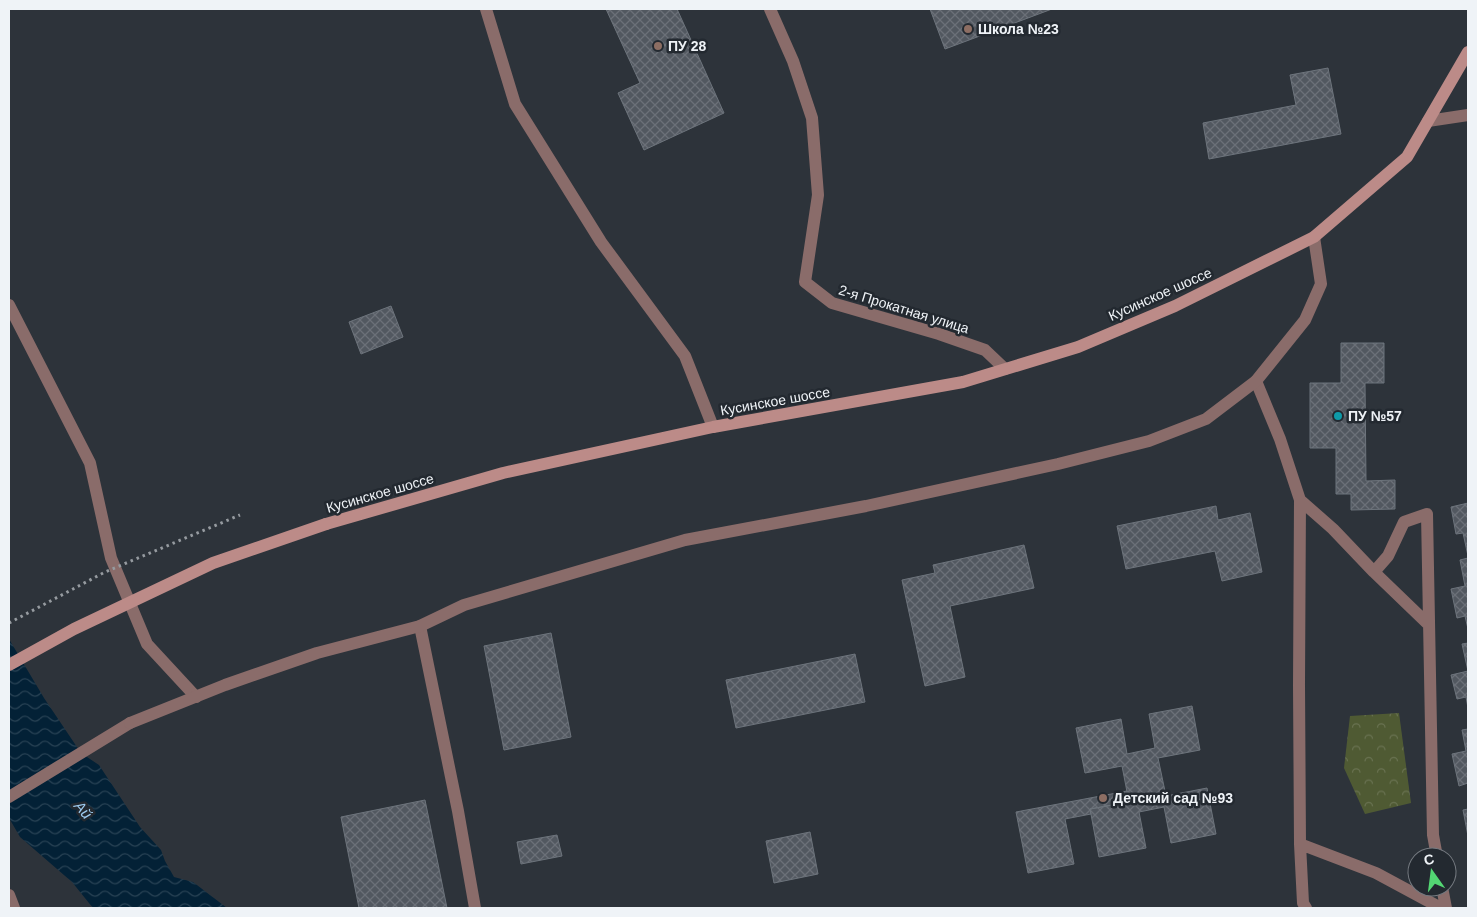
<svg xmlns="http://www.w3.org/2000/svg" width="1477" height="917" viewBox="0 0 1477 917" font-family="Helvetica,sans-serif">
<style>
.park{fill:url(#park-crowns)}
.water{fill:url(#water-waves)}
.building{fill:url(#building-cross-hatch);stroke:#6d747c}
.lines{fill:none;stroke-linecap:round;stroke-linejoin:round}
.service{stroke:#8a6c6a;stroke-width:12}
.minor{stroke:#8a6c6a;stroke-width:12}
.secondary{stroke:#bc8b88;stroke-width:12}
.path-bridge{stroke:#969ba0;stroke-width:3;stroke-dasharray:2.5 4;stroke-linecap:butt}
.secondary-bridge{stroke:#bc8b88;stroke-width:12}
.education-dot{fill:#8d6e63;stroke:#232930;stroke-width:2}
.culture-dot{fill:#0f9aa8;stroke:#232930;stroke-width:2}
.labels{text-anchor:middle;stroke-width:5;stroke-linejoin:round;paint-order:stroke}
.poi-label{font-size:14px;font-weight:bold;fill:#eff3f7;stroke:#232930;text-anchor:start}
.street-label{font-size:14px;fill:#eff3f7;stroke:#232930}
.water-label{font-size:15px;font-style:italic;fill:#9fcdf2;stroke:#232930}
</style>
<defs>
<pattern id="park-crowns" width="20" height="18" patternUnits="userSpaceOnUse" patternTransform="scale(1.25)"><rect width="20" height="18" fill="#4f5a33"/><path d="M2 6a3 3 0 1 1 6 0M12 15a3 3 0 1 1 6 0" fill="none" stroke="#697251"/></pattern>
<pattern id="water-waves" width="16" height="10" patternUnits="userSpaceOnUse" patternTransform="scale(1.25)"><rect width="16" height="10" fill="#032136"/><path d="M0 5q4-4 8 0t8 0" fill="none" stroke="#284254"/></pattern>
<pattern id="building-cross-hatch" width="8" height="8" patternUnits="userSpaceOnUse" patternTransform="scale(1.25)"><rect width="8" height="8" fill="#525860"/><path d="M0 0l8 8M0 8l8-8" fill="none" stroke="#6b7078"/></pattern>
</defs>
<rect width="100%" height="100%" fill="#2d333a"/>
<path class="park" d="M1399 713 1411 803 1365 814 1344 768 1350 716Z"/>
<path class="water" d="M9 639 44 698 81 753 99 765 140 827 161 850 165 861 174 877 193 882 227 908H93L72 882 20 837 9 818Z"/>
<path class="building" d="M606 9H677L724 113 644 150 618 93 640 83Z
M930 9H1052L945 49Z
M1328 68 1341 134 1209 159 1203 123 1296 105 1290 75Z
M391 306 403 337 361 354 349 322Z
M1341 343H1384V383H1365L1366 481 1395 480V509L1351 510V494H1336V448H1310V383H1341Z
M1468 503V556L1463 533 1456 534 1451 507Z
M1216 506 1218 520 1250 513 1262 572 1222 581 1215 551 1126 569 1117 526Z
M1024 545 1034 588 950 606 965 677 925 686 902 580 935 573 933 565Z
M1468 558V629L1465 616 1457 618 1451 589 1465 586 1460 560Z
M551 633 571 737 504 750 484 646Z
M1468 643V708L1466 697 1457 699 1451 675 1468 671 1462 644Z
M855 654 865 702 736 728 726 680Z
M1192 706 1200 750 1158 758 1166 796 1207 788 1216 834 1171 843 1164 807 1139 812 1146 848 1099 857 1090 809 1129 802 1122 766 1085 773 1076 728 1121 719 1127 754 1155 748 1149 714Z
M1468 729V783L1459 786 1452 754 1466 751 1462 730Z
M1127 791 1129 802 1090 809 1091 814 1065 819 1074 864 1028 873 1016 812Z
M425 800 447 908H359L341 817Z
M1468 809V836L1463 810Z
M810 832 818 874 774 883 766 841Z
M557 835 562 856 521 864 517 842Z"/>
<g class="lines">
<path class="service" d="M1428 121 1468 115
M9 305 90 463 111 558 147 644 196 697
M1256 381 1280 439 1300 500 1299 685 1300 844 1376 873 1441 908
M1300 500 1333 529 1374 572 1429 625
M1374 572 1388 556 1404 522 1427 514 1433 835 1437 857
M420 626 458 811 475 908
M9 797 130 723
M1300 844 1303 903 1306 908
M1442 887 1446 908
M9 895 14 908"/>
<path class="minor" d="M486 9 515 104 601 242 685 356 713 427
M770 9 793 61 812 118 818 195 805 282 832 303 939 334 985 350 1005 369
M130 723 225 685 317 653 420 626 464 605 685 540 866 506 1058 464 1149 441 1206 419 1256 381 1305 320 1321 284 1314 237"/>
<path class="secondary" d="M326 524 503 473 713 427 963 382 1078 347 1175 306 1314 237 1407 157 1468 52"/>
<path class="path-bridge" d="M9 623 105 572 240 515"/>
<path class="secondary-bridge" d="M9 665 74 629 213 563 326 524"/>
</g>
<g class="education-dot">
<circle cx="968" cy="29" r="5"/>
<circle cx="658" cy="46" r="5"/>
<circle cx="1103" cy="798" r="5"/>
</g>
<circle class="culture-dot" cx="1338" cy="416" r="5"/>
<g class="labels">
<g class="poi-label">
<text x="978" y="34">Школа №23</text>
<text x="668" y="51">ПУ 28</text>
<text x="1348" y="421">ПУ №57</text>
<text x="1113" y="803">Детский сад №93</text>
</g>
<g class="street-label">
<text transform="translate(1160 294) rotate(-24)" y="5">Кусинское шоссе</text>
<text transform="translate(904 309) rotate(17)" y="5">2-я Прокатная улица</text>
<text transform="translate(775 401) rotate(-10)" y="5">Кусинское шоссе</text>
<text transform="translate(380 493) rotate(-16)" y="5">Кусинское шоссе</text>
</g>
<g class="water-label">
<text transform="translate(83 810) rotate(48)" y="5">Ай</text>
</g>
</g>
<rect width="1477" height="917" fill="none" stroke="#eff3f7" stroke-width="20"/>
<g transform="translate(1432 872) rotate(346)"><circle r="24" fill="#232930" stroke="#757a80"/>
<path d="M0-4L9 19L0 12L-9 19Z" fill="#53d673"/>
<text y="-8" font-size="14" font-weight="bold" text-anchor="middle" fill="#eff3f7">С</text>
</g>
</svg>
